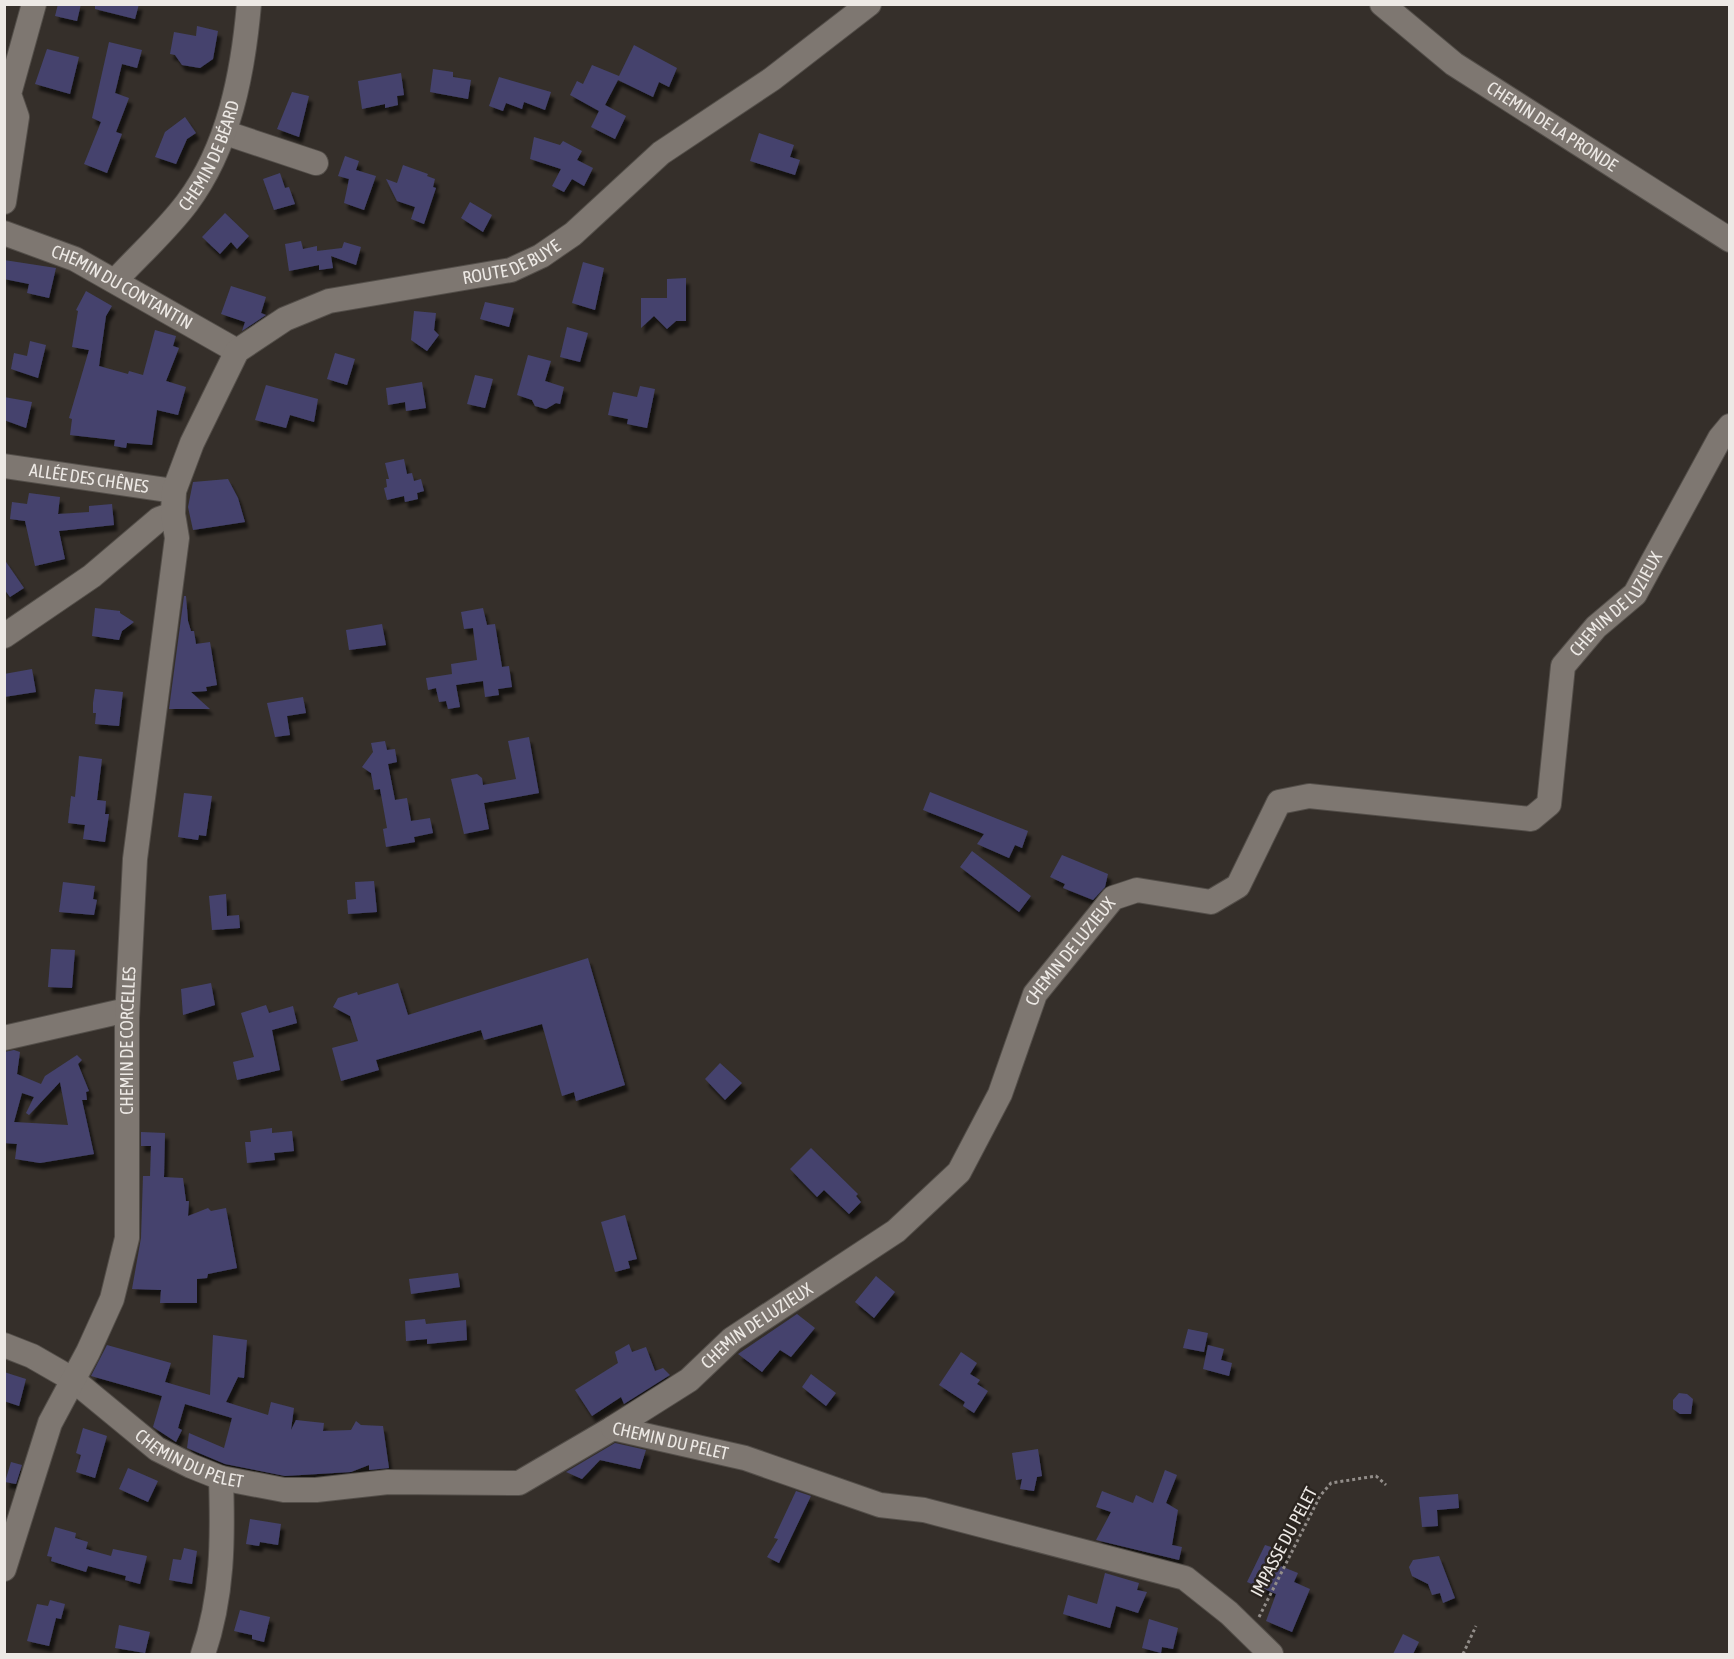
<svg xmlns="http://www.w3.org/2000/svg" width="1734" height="1659" viewBox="0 0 1734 1659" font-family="'Asap Condensed',sans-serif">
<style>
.building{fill:#44436d;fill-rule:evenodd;filter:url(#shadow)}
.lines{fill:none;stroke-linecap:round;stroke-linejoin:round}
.minor-casing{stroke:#534e49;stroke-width:26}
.path{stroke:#928d89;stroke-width:3;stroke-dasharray:3 3;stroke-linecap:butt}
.minor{stroke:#7e7771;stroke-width:24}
.labels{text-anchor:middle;stroke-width:5;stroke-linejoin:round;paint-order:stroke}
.street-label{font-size:18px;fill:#ede9e5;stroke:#2b2520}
</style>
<defs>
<filter id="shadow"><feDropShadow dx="3.5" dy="6" stdDeviation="1.5" flood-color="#0009"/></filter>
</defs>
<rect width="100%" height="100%" fill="#352f2a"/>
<path class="building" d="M58 4H81L77 21 55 16Z
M95 4H139L135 19 95 9Z
M197 26 218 31 213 59 200 68 182 65 175 55 170 54 174 32 196 36Z
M109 42 142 50 137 68 122 64 115 93 129 98 116 132 122 134 107 173 84 164 101 122 92 118Z
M634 45 677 68 669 87 659 82 653 97 618 80 605 105 626 116 615 139 591 127 599 111 570 95 577 81 583 84 592 65 619 76Z
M47 49 79 57 70 94 35 84Z
M433 69 453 72V77L471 80 468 99 430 92Z
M401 73 404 95 397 96 398 105 385 108V104L362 109 358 81Z
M499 77 551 92 545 110 524 102 522 109 506 103 503 111 489 106Z
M292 92 309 96 299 137 277 129Z
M185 117 196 133 187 139 176 164 155 157 165 132Z
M759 133 794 145 790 157 800 160 795 175 750 161Z
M534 137 560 145 563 141 582 151 577 160 593 168 584 186 572 179 564 192 552 186 561 169 530 159Z
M345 156 359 161 356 170 376 176 364 210 344 203 349 179 338 176Z
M403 165 428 174 427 176 435 179 433 187 436 188 424 224 411 219 415 207 397 201 386 179 397 183Z
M280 173 285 188 289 187 295 204 274 210 263 179Z
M470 202 492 215 483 232 461 218Z
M225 213 249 236 237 249 231 242 220 254 202 237Z
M301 241 303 249 317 246V251L342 248 344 242 361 247 356 265 331 256 333 268 319 270V265L289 271 285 244Z
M4 260 56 268 49 298 27 293 29 284 4 279Z
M583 262 604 268 595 310 572 303Z
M686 278V321H676L667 329 654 316 641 328V298H667V279Z
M231 286 266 297 261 313 266 315 242 331 245 322 221 314Z
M86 291 112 306 106 316 99 366 128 374 129 371 143 375 155 330 176 336 173 346 179 348 166 381 186 387 178 415 157 410 152 445 127 443 126 448 114 446 115 440 70 435 72 419 69 418 89 350 72 347 78 311 76 310Z
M485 302 514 308 509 327 480 319Z
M414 311 436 313 434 330 439 335 427 351 411 340Z
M567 327 588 333 580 362 560 357Z
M30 341 46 345 38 378 11 369 14 353 27 356Z
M335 353 355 359 347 385 327 379Z
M528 355 551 361 545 381 564 387 560 404 556 403 546 409 535 406 532 400 517 395Z
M475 375 493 379 485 408 467 404Z
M422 382 426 408 406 411 405 402 388 405 386 388Z
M266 385 318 399 314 422 290 415 286 428 255 420Z
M640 386 655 389 647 428 627 424 628 419 608 415 613 392 637 397Z
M4 397 32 402 26 428 4 420Z
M404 459 407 474 412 473 414 481 421 479 424 491 417 493 418 499 405 502 404 496 387 500 384 488 387 487 386 479H389L385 463Z
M228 479 238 498 245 522 193 530 188 507 193 482Z
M29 493 60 497 58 514 89 512V506L112 504 114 525 59 531 65 559 35 566 25 521 10 519 12 502 27 504Z
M4 559 24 588 10 597 4 589Z
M184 596H186L188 621 191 631H194L196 644 210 642 217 685 206 687 207 691 191 692 210 709H169Z
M95 608 120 611V613L134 622 122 631 119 640 92 636Z
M483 608 487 625 495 624 502 667 509 666 512 687 498 689 499 695 485 697 483 681 456 685 460 707 448 709 446 701 439 702 436 688 428 690 426 678 452 674 451 664 477 660 473 628 464 629 461 612Z
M382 624 386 645 349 650 346 630Z
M32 669 36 692 4 697V674Z
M95 689 123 692 119 726 95 724 96 713H93V703Z
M303 697 306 713 287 716 290 735 275 737 267 703Z
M529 737 539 793 484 803 489 829 464 834 451 779 477 774 482 778 483 785 516 779 508 741Z
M385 741 387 750 395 749 397 762 388 764 395 800 407 798 411 821 430 818 433 833 414 837 415 842 386 847 383 829 387 828 380 789 374 790 371 773 362 767 373 752 371 743Z
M79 756 102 759 97 800 106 801 105 814H109L105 842 83 839 85 825 68 823 71 796 75 797Z
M930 792 1028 831 1022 848 1015 845 1009 858 977 844 984 834 923 810Z
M184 793 212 796 206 836 199 835 198 840 178 837Z
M972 851 1031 896 1019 912 960 867Z
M1062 855 1108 874 1105 887 1093 900 1063 888 1065 884 1050 877Z
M374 881 377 912 348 914 347 900 356 899 355 882Z
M63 882 95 886 93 899 97 900 94 915 59 912Z
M226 894 227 916 239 915 240 928 212 930 209 896Z
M51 949 75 950 72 988 48 987Z
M588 958 625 1085 576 1101 574 1092 562 1096 542 1024 484 1040 481 1030 376 1060 379 1070 341 1081 332 1048 358 1041 350 1016 333 1007 338 998 357 992 358 995 398 983 408 1015Z
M211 983 215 1005 183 1015 181 989Z
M266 1005 269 1013 293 1006 297 1023 272 1030 280 1070 237 1080 233 1062 254 1057 241 1013Z
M14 1050 20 1052 17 1074 41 1084 45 1076 77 1055 82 1060 78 1064 89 1091 86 1092 87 1100H82L94 1154 40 1163 15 1159 17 1144 4 1143V1052ZM60 1082 68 1125 14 1122 22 1093 34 1097 26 1113 29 1115Z
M720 1063 742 1083 725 1100 705 1079Z
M272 1128V1133L292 1131 294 1151 274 1153 275 1160 247 1163 245 1142H251L250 1131Z
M141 1132 165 1133 164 1177 183 1178 186 1201H189L188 1216 208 1208 211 1211 226 1208 237 1268 208 1274 207 1278 197 1279V1303H160L161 1290 132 1289 141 1238 143 1176H150L151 1146H141Z
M811 1148 858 1194 856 1196 861 1202 849 1214 824 1190 817 1197 790 1169Z
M625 1215 637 1259 628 1261 630 1268 615 1272 601 1222Z
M458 1273 460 1287 411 1294 409 1279Z
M876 1276 895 1292 874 1318 855 1302Z
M797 1314 815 1328 791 1357 780 1350 762 1372 738 1354Z
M425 1319 426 1324 466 1320 467 1340 427 1344V1339L406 1341 405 1321Z
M1188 1329 1208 1333 1204 1352 1183 1348Z
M213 1335 247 1340 244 1378 238 1377 226 1402 268 1415 271 1402 294 1408 291 1430 296 1420 324 1423 323 1431 351 1430 356 1421 361 1425 383 1426 389 1468 369 1470V1465L351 1472 285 1476 225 1464 187 1448 189 1433 224 1448 232 1418 185 1404 178 1428 182 1430 176 1442 153 1427 162 1396 91 1376 107 1345 171 1363 165 1382 210 1395Z
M629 1344 632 1352 646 1347 655 1371 663 1368 670 1375 624 1404 621 1397 592 1416 575 1390 618 1363 615 1352Z
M1208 1345 1224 1349 1221 1360 1232 1363 1229 1376 1203 1369Z
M961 1352 977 1363 970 1374 980 1380 977 1384 988 1391 974 1413 963 1406 965 1402 939 1385Z
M4 1372 26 1379 19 1406 4 1401Z
M811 1374 836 1393 826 1406 802 1387Z
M1679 1393 1687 1394 1693 1399 1691 1414H1680L1673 1409V1400Z
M83 1428 107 1436 95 1478 76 1472 81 1455 76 1453Z
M615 1443 646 1450 640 1469 600 1460 582 1479 566 1472Z
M1038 1449 1042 1476 1037 1477 1034 1491 1020 1489 1022 1479 1016 1480 1012 1453Z
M11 1462 22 1465 16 1484 5 1482Z
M128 1468 158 1481 148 1502 119 1489Z
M1165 1470 1177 1475 1166 1503 1178 1510 1172 1545 1182 1547 1179 1560 1096 1540 1111 1512 1096 1507 1102 1491 1133 1503 1136 1495 1153 1503Z
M796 1491 811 1496 779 1563 767 1557 778 1539 774 1538Z
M1458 1494 1459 1508 1437 1510 1438 1526 1422 1527 1419 1497Z
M250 1519 281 1524 278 1545 260 1542 259 1546 246 1544Z
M55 1527 76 1533 75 1538 88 1542 86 1549 111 1556 113 1549 147 1556 140 1584 125 1580 126 1576 88 1566 86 1572 51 1561 52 1557 47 1556Z
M1265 1545 1284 1551 1278 1565 1298 1573 1294 1582 1310 1589 1292 1632 1266 1621 1276 1594 1247 1582Z
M184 1548 197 1551 192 1584 169 1580 173 1559 181 1560Z
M1439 1556 1455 1598 1443 1603 1440 1593 1432 1595 1428 1584 1412 1576 1409 1567 1413 1560Z
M1105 1573 1139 1583 1137 1590 1147 1592 1138 1613 1116 1606 1110 1628 1063 1614 1068 1595 1097 1604Z
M50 1600 65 1604 61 1619 56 1618 49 1646 27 1641 37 1604 48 1606Z
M240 1610 270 1617 264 1642 252 1639V1635L234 1631Z
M1149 1619 1178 1628 1173 1649 1162 1647 1161 1653 1142 1648Z
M119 1625 150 1632 145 1653 115 1648Z
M1403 1634 1419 1642 1413 1654H1393Z"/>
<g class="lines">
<g class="minor-casing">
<g id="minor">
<path id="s1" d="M1382 4 1454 64 1730 240"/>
<path d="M226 133 316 163"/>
<path d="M4 202 17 117 9 94 34 4"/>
<path id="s2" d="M4 233 75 259 237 351"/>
<path id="s3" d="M115 281C139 255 166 231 187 203 229 147 243 73 249 4"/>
<path id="s4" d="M4 466 174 491"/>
<path d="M4 636 92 576 159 519 173 514"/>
<path d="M4 1038 127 1010"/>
<path id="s5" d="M4 1345 32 1356 72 1379 157 1449 191 1466 221 1478 284 1490H316L388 1482 519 1483 613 1428 745 1458 880 1505 924 1510 1185 1578 1229 1613 1271 1654"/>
<path id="s6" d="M613 1428 689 1380 732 1339 896 1231 959 1172 1000 1094 1035 994 1113 898 1137 890 1211 902 1238 886 1279 802 1309 796 1531 819 1549 804 1563 666 1596 627 1635 594 1720 438 1730 426"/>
<path id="s7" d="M4 1569 50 1423 88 1352 112 1299 127 1238V1018L135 859 177 538 173 514 174 491 192 443 237 351 285 319 329 301 511 270 541 256 573 234 661 153 772 79 869 4"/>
<path d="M203 1654C223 1596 223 1539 221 1478"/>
</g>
</g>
<path class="path" d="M1259 1617 1320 1496 1331 1483 1376 1476 1386 1485
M1463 1654 1476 1626"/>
<use href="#minor" class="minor"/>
</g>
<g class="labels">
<g class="street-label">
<text dy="6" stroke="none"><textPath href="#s1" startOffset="210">CHEMIN DE LA PRONDE</textPath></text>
<text dy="6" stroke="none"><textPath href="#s3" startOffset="159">CHEMIN DE BÉARD</textPath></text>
<text dy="6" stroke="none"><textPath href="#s7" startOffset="1551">ROUTE DE BUYE</textPath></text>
<text dy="6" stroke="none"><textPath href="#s2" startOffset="130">CHEMIN DU CONTANTIN</textPath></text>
<text dy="6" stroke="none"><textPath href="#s4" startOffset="86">ALLÉE DES CHÊNES</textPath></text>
<text dy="6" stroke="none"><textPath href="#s6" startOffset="1473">CHEMIN DE LUZIEUX</textPath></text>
<text dy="6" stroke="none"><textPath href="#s6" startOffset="681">CHEMIN DE LUZIEUX</textPath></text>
<text dy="6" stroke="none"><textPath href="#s7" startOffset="552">CHEMIN DE CORCELLES</textPath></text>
<text dy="6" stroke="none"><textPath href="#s6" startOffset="177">CHEMIN DE LUZIEUX</textPath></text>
<text dy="6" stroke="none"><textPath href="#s5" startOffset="724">CHEMIN DU PELET</textPath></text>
<text dy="6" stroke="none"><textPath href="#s5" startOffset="220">CHEMIN DU PELET</textPath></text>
<text transform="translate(1284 1542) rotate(-62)" y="6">IMPASSE DU PELET</text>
</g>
</g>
<rect width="1734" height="1659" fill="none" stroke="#ede9e5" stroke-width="12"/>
</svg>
